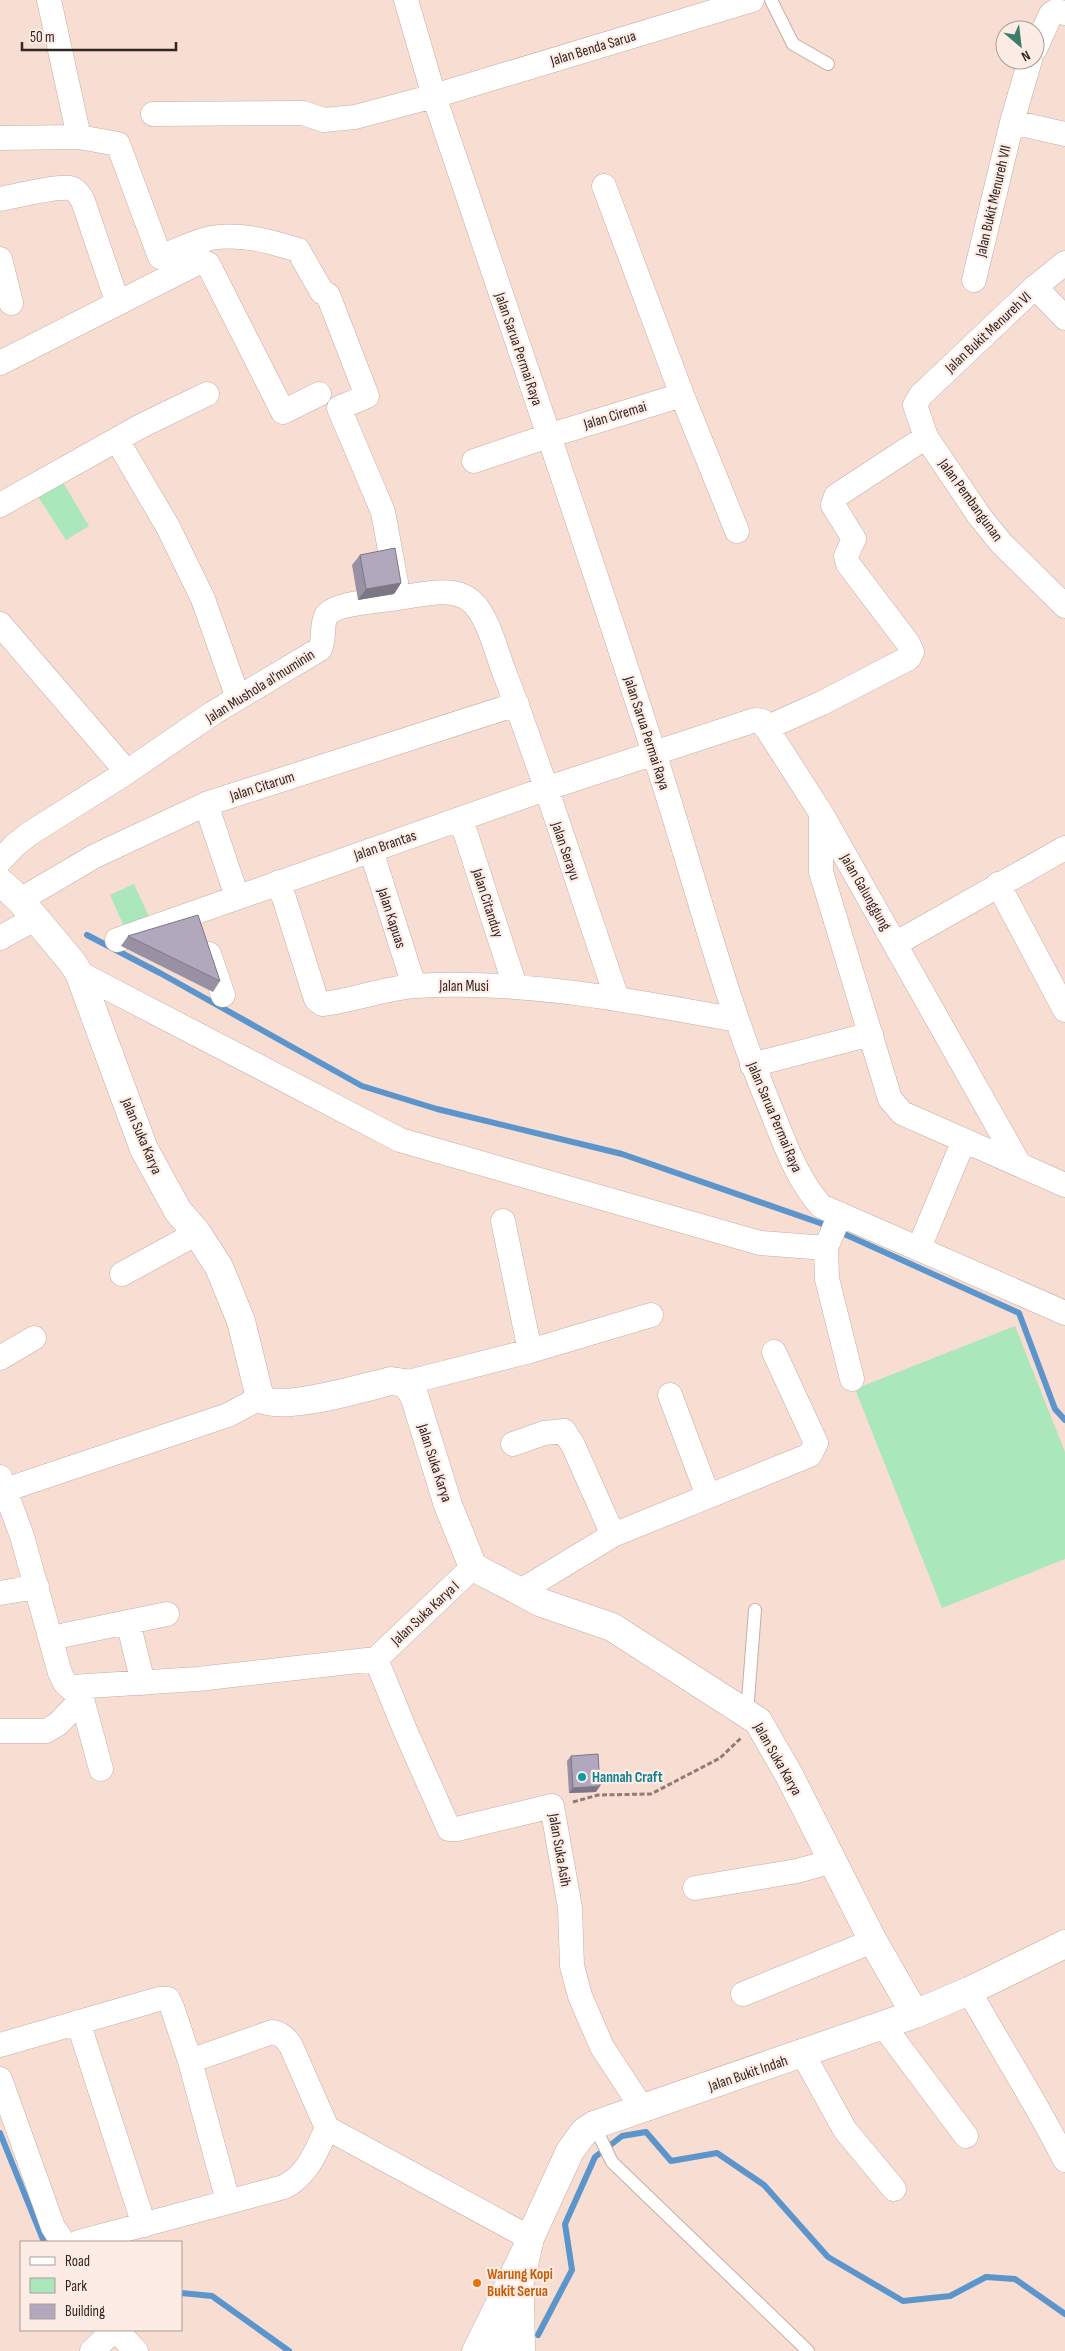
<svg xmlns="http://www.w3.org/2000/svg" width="1065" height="2351" viewBox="0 0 1065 2351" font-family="'Sofia Sans Condensed',sans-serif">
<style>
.green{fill:#aae7bb}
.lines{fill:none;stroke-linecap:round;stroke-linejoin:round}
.stream{stroke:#5c95cb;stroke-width:6}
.lane-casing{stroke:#c7ada3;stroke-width:14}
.street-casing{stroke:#c7ada3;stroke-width:25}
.secondary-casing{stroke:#c7ada3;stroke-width:29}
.path{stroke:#8e7c75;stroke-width:3;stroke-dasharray:5 2.5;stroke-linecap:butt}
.lane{stroke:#fff;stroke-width:12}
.street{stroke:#fff;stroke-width:24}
.secondary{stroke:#fff;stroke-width:28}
.wall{fill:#9890a3}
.shaded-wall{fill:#7c7685}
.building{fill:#b1a8be;stroke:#7c7685}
.culture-dot{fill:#0f9aa8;stroke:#fdece6;stroke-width:2}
.food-dot{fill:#e8710a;stroke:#fdece6;stroke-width:2}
.labels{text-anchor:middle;stroke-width:4.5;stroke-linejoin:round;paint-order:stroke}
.street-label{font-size:15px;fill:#302622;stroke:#fdece6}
.culture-label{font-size:15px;font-weight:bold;fill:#0d838f;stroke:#fdece6;text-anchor:start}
.food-label{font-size:15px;font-weight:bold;fill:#c56008;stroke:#fdece6;text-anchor:start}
</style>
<rect width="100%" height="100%" fill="#f7ddd2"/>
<path class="green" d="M62 481 89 526 66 540 37 495Z
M134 884 151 921 126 931 110 895Z
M1015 1326 1065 1452V1559L942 1608 855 1389Z"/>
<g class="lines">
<path class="stream" d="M87 935 160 973 362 1086 437 1109 622 1154 820 1223 1019 1313 1055 1409 1065 1420
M0 2133 44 2242
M181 2293 212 2296 289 2351
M538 2335 572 2270 565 2224 595 2157 622 2136 646 2132 671 2161 717 2153 764 2185 828 2257 903 2301 950 2296 986 2277 1015 2279 1065 2314"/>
<g class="lane-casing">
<path id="lane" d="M771 0 793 44 828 64
M747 1713 755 1610
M594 2125 612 2162 808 2351"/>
</g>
<g class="street-casing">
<path id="street" d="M49 0 79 137
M406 0 434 96C508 315 583 533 654 753 693 871 722 992 770 1107 784 1141 796 1178 821 1206L1065 1313
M1035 49 1051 14 1056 11 1065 13
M153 114 303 113 324 120 355 117 434 96 752 0
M1012 122 1065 134
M0 138 79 137 118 144 160 257C176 251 194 242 211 238 240 233 269 241 298 250L322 292 328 295 367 396 339 408 383 512 396 582
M604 186 682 395 737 531
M0 199C17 196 54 186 70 188 76 189 80 195 83 201L117 301
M0 259 11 303
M1065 263 1035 287 921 395 915 405 926 437 980 517 1002 544 1065 606
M974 280 1012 122 1030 60
M1035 287 1065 318
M0 363 201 261 208 264 283 412 319 394
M117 440 168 527 203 599 238 698
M474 461 548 436 682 395
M0 505 141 426 207 394
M0 624 127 772
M766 728 822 703 909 658 912 652 908 643 848 564 846 556 854 539 833 505 836 496 926 437
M206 804 237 897
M821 813V872L890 1099 902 1113 1065 1185
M461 819 515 986
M371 850 414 986
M0 861 15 845 29 834 127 772 213 713 320 649C325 639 321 626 326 616 335 602 381 601 398 598 420 595 453 585 471 601 487 614 496 650 503 669 545 777 579 889 617 998
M279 882 316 999 322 1004C353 1001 384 988 415 986 521 979 633 1001 737 1020
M998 884 1065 1010
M20 900 95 856 206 804 517 704
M0 938 36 918
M117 940 545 789 755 720 762 721 821 813 1019 1164
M895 944 1065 848
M209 954 223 995
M79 973 400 1140 760 1243 826 1248
M752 1065 871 1034
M840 1214 826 1248 827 1279 852 1379
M503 1221 530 1351
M919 1248 964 1140
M122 1274 197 1233
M0 1358 34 1338
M405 1383 530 1351 651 1315
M670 1395 708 1496
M513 1444 544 1433 564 1431 573 1445 613 1535
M0 1477 22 1536 60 1673 65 1683 82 1699 101 1769
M5 1490 228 1415 260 1398
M519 1592 613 1535 810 1455 816 1443 774 1352
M0 1593 37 1587
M128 1622 143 1683
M65 1635 167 1614
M376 1659 405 1730 449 1829H457L552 1806 570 1908 572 1966 580 1996 602 2047 642 2108
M376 1659 473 1567
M72 1687 198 1679 376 1659
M0 1731H46L58 1724 82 1699
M695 1888 797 1871 833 1861
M969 1991C1001 2048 1036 2102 1065 2160
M743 1994 873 1941
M78 2022 144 2225
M883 2025 966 2136
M0 2045 159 1999H168L172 2007 190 2061 228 2201
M803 2054 845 2130 894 2189
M190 2061 272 2032C281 2033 286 2038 291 2046L327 2128 530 2238 474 2351
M0 2079 53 2227 63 2242
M79 2242 284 2187C308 2175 317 2150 327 2128
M116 2330 136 2351
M92 2351 114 2330"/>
</g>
<g class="secondary-casing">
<path id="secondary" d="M0 882 20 900 72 962 79 973 144 1149 178 1211 197 1233 219 1267 241 1321 260 1398C280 1413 366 1387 391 1381L405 1383 414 1395 448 1505 473 1567 542 1603 612 1627 758 1721 789 1775 873 1941 915 2014
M520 2298 521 2351
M497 2351 502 2329 519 2286 530 2238 570 2151 584 2132 594 2125 915 2014 969 1991 1065 1944"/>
</g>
<path class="path" d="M573 1802 598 1795 651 1794 720 1758 741 1738"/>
<use href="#lane" class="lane"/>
<use href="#street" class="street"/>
<use href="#secondary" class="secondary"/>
</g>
<path class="wall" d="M360 555 401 583 394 594 358 600 352 565Z
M128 936 220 981 213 992 121 946Z
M571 1756 596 1792 569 1793 567 1761Z"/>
<path class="shaded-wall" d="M401 583 394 594 358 600 366 589Z
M600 1786 596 1792 569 1793 573 1788Z"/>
<path class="building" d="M395 548 401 583 366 589 360 555Z
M198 915 220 981 128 936Z
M598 1754 600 1786 573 1788 571 1756Z"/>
<circle class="culture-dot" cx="582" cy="1777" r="5"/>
<circle class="food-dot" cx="477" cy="2283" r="5"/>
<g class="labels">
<g class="street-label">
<text transform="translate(593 48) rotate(-17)" y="5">Jalan Benda Sarua</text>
<text transform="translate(993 201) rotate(-77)" y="5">Jalan Bukit Menureh VII</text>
<text transform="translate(988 332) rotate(-43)" y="5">Jalan Bukit Menureh VI</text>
<text transform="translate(519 349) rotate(71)" y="5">Jalan Sarua Permai Raya</text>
<text transform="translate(615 415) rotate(-17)" y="5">Jalan Ciremai</text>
<text transform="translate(971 500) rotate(54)" y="5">Jalan Pembangunan</text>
<text transform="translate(260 686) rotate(-32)" y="5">Jalan Mushola al'muminin</text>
<text transform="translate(647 733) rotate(72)" y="5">Jalan Sarua Permai Raya</text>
<text transform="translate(262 786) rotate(-18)" y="5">Jalan Citarum</text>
<text transform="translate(385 845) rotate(-19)" y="5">Jalan Brantas</text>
<text transform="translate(566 851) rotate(71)" y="5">Jalan Serayu</text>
<text transform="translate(866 892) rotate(60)" y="5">Jalan Galunggung</text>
<text transform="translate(488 903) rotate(72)" y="5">Jalan Citanduy</text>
<text transform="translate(392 918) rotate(72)" y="5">Jalan Kapuas</text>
<text x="464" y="991">Jalan Musi</text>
<text transform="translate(775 1117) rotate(67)" y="5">Jalan Sarua Permai Raya</text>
<text transform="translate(142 1136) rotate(67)" y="5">Jalan Suka Karya</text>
<text transform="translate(435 1463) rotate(72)" y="5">Jalan Suka Karya</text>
<text transform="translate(425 1613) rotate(-43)" y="5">Jalan Suka Karya I</text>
<text transform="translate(778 1759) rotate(60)" y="5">Jalan Suka Karya</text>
<text transform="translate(560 1850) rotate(80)" y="5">Jalan Suka Asih</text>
<text transform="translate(748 2073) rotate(-19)" y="5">Jalan Bukit Indah</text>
</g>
<g class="culture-label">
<text x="592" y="1782">Hannah Craft</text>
</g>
<g class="food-label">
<text x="487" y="2279">Warung Kopi<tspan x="487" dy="17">Bukit Serua</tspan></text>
</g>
</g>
<rect x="20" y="2241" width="162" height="90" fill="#fdece6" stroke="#ab9d98"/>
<rect x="30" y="2257" width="25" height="8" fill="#ffffff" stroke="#ab9d98"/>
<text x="65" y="2266" font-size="15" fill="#302622">Road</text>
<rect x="30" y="2278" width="25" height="15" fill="#aae7bb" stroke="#ab9d98"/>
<text x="65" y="2291" font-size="15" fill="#302622">Park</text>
<rect x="30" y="2304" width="25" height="15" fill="#b1a8be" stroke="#ab9d98"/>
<text x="65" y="2316" font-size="15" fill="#302622">Building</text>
<g transform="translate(1020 45) rotate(152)"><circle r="24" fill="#fdece6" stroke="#ab9d98"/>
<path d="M0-4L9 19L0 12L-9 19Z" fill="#3d7d6c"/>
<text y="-8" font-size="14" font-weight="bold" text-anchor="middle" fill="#302622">N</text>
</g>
<path d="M22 42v8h154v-8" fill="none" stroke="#302622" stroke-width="2.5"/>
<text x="30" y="42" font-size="15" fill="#302622" stroke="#fdece6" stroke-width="4" paint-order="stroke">50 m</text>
</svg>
